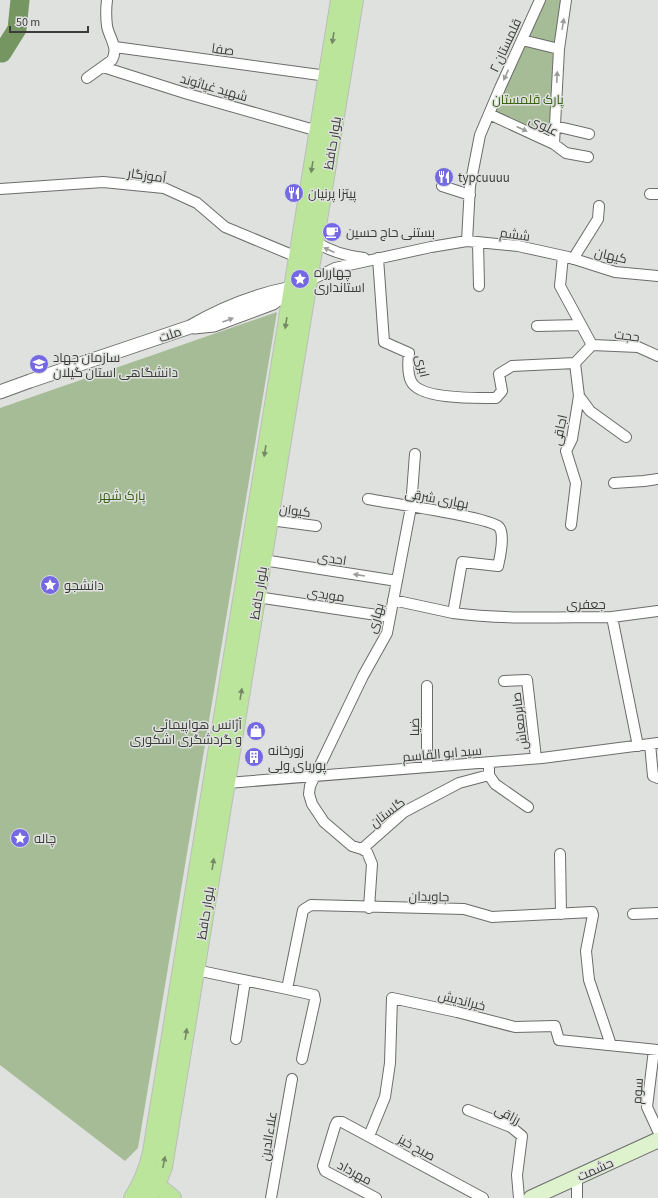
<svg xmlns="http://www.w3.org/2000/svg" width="658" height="1198" viewBox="0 0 658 1198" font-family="'Source Sans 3',Cairo,sans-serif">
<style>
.green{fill:#a5bc97}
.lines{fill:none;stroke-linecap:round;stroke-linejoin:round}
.river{stroke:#759661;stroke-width:19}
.minor-casing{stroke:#6b6d6a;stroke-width:12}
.tertiary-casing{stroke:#6b6d6a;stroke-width:15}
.secondary-casing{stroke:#6b6d6a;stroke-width:17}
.primary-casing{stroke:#bcbdbc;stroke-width:18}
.minor{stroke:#fff;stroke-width:10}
.tertiary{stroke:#fff;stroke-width:13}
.secondary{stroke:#ddf2cd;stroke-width:15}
.primary{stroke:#bbe59b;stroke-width:16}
.oneway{fill:#9d9e9c}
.oneway2{fill:#758866}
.labels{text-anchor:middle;stroke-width:3;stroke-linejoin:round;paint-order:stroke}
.street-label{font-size:13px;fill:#3b3c3a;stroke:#dfe1de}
.park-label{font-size:13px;fill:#365f12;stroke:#dfe1de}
.poi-label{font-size:13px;fill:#3b3c3a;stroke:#dfe1de;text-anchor:start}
</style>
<rect width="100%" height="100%" fill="#dfe1de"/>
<path class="green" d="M546 0H562L551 141 494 111Z
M277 312 138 1148 125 1161 0 1065V408Z"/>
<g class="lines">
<path class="river" d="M0 53H2L17 29 20 0"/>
<g class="minor-casing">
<path id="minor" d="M522 40 559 49
M115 47 327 76
M103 67 188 94 318 131
M87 78 112 60C119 47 109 38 107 26 106 18 106 8 107 0
M489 114 554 144 566 153 588 157
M555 126 589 134
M554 144 559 49 566 0
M442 186 470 195
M0 189 103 182 164 188 197 203 225 227 297 257
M650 194H658
M467 241 470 186 480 135 500 88 540 0
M316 242C331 252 346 256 364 258
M478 242 479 286
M563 256 560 286 592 345 575 363 579 396 572 439 566 451 576 483 571 525
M378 258 384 342 409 353C408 362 407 373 411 381 419 400 478 398 496 398L502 391 499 374 512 366 575 363
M573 259 598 219 599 206
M309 281 335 268 431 247 467 241 518 246 568 257 615 272 658 276
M537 326 581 325
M592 345 638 347 658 356
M579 396 590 411 626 437
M614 483 644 481 658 479
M368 499C388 503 489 517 499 527 505 534 500 558 498 566L462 562 453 613C506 620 559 617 612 617L638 746
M270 520 316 526
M263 560 397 581
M257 597 390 617
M393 600 453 613
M612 617 658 611
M504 681 527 680 536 758
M427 686V767
M650 744 653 776 658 778
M489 768V775L495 784 528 807
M227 783 542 758 658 743
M362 849 352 846 324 822 312 804 309 794 310 786 363 676 387 633 411 507 415 454
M560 854 561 914
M369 908 372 864 367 852 362 849 404 812 459 783 489 775
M633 914 658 913
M196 970 287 989 303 910 311 905 464 909 492 917 592 912 593 915 586 951 589 980 611 1045
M287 989 314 995 315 1000 302 1059
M236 1039 245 981
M654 1050 647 1107 658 1131
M468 1110 511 1127 522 1136 517 1175 519 1198
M369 1136 385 1097 390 1063 392 998 457 1012 515 1027 555 1026 559 1040 658 1050
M271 1198 292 1079
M376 1198 325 1171 323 1166 335 1126 337 1122H342L483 1198
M577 1198V1178"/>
</g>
<g class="tertiary-casing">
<path id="tertiary" d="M194 327 214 325 273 303 289 290
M0 392 30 381 190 327C221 309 256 295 292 288"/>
</g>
<g class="secondary-casing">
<path id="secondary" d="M531 1198 658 1140"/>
</g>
<g class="primary-casing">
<path id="primary" d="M147 1183 157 1185 173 1198
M132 1198C142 1183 147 1170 151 1152L339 0
M150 1198 157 1185 164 1167 355 0"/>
</g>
<use href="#minor" class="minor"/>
<use href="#tertiary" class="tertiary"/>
<use href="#secondary" class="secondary"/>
<use href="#primary" class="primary"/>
</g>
<defs><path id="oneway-solid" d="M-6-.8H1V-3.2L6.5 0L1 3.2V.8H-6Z"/></defs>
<g class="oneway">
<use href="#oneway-solid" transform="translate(563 24) rotate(-81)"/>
<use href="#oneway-solid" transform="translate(506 75) rotate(115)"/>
<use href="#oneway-solid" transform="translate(557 77) rotate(-87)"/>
<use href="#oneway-solid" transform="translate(522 129) rotate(25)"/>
<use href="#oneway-solid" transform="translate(329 250) rotate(-156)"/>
<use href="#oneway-solid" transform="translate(228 320) rotate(-20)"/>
<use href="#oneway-solid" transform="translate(359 575) rotate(-171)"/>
</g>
<g class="oneway2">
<use href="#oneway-solid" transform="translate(333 38) rotate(99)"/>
<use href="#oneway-solid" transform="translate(312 167) rotate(99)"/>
<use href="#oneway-solid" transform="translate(286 323) rotate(99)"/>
<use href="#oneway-solid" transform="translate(265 451) rotate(99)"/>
<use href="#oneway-solid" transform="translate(241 694) rotate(-81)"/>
<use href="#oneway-solid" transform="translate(213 864) rotate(-81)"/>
<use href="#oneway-solid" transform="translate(186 1034) rotate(-81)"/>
<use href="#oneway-solid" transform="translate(164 1162) rotate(-79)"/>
</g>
<defs>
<g id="restaurant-disc" transform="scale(1)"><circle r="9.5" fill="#7468e3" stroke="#dfe1de"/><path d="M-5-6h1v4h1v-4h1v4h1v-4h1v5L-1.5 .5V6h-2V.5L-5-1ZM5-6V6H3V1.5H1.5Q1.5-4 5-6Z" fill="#fff"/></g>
<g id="cafe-disc" transform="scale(1)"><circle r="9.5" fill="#7468e3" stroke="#dfe1de"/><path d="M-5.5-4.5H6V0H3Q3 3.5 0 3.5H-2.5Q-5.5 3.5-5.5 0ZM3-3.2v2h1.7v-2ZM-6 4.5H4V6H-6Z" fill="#fff"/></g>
<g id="sight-disc" transform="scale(1)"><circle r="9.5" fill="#7468e3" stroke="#dfe1de"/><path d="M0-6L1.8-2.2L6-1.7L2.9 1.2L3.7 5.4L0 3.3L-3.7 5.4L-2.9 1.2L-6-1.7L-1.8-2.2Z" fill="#fff"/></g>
<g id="university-disc" transform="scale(1)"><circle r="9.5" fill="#7468e3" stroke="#dfe1de"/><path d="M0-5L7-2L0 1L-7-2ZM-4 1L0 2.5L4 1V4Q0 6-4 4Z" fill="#fff"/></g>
<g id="shop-disc" transform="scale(1)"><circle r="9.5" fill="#7468e3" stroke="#dfe1de"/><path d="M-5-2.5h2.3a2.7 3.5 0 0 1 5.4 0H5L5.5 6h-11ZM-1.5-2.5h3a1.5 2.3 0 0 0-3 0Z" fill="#fff"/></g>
<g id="building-disc" transform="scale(1)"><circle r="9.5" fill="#7468e3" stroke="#dfe1de"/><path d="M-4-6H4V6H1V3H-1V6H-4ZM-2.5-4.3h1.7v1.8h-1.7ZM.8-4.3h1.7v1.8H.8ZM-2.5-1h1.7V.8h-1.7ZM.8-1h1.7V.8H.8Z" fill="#fff"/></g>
</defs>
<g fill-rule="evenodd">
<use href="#restaurant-disc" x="444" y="177"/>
<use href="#restaurant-disc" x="294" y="193"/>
<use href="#cafe-disc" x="332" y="232"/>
<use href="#sight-disc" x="300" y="279"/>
<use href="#university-disc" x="39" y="364"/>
<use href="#sight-disc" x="50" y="585"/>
<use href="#shop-disc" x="256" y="731"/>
<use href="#building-disc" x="254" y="757"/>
<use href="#sight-disc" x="20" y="838"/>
</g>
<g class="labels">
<g class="street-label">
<text transform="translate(505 45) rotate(-65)" y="5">قلمستان ۲</text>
<text transform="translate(223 49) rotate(8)" y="5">صفا</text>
<text transform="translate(214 87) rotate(16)" y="5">شهید غیاثوند</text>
<text transform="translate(544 125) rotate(26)" y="5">علوی</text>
<text transform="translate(332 143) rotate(-81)" y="5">بلوار حافظ</text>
<text transform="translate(147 175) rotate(8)" y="5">آموزگار</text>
<text transform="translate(515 234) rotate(8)" y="5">ششم</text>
<text transform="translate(611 255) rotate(13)" y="5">کیهان</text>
<text transform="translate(170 334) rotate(-19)" y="5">ملت</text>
<text transform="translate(627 335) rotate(7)" y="5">حجت</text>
<text transform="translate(423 366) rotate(78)" y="5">ابری</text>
<text transform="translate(559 430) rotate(-78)" y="5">اجاقی</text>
<text transform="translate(437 498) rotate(10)" y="5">بهاری شرقی</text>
<text transform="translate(295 510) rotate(8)" y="5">کیوان</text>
<text transform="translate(332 558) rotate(9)" y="5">احدی</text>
<text transform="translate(258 593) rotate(-81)" y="5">بلوار حافظ</text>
<text transform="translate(326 594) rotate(9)" y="5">مویدی</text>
<text x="586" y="609">جعفری</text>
<text transform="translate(375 618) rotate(-74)" y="5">بهاری</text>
<text transform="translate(519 721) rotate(-97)" y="5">صابرمعاش</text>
<text transform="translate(414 727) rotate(-90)" y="5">ضیا</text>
<text transform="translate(442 753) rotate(-5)" y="5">سید ابو القاسم</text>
<text transform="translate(387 812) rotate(-37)" y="5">گلستان</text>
<text transform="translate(429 896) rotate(1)" y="5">جاویدان</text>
<text transform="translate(205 913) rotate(-81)" y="5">بلوار حافظ</text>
<text transform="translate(462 1000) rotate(14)" y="5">خیراندیش</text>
<text transform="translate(637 1091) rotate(-86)" y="5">سوم</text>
<text transform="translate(508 1114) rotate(27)" y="5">رزاقی</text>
<text transform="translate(268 1136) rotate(-81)" y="5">علاءالدین</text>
<text transform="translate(417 1147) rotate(29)" y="5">صبح خیز</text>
<text transform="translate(595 1169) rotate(-24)" y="5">حشمت</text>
<text transform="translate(355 1172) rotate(28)" y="5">مهرداد</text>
</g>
<g class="park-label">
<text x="528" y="104">پارک قلمستان</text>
<text x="122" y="500">پارک شهر</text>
</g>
<g class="poi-label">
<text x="458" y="182">typcuuuu</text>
<text x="308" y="198">پیتزا پرنیان</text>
<text x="346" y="237">بستنی حاج حسین</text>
<text x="314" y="277">چهارراه<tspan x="314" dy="15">استانداری</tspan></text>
<text x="53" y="362">سازمان جهاد<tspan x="53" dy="15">دانشگاهی استان گیلان</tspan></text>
<text x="64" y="590">دانشجو</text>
<text x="242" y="729" text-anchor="end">آژانس هواپیمائی<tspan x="242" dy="15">و گردشگری اشکوری</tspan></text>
<text x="268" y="755">زورخانه<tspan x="268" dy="15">پوریای ولی</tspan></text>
<text x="34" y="843">چاله</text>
</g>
</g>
<path d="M10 26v6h78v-6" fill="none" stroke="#3b3c3a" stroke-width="2"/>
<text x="16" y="26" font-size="12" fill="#3b3c3a" stroke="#dfe1de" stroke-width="3" paint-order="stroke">50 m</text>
</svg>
